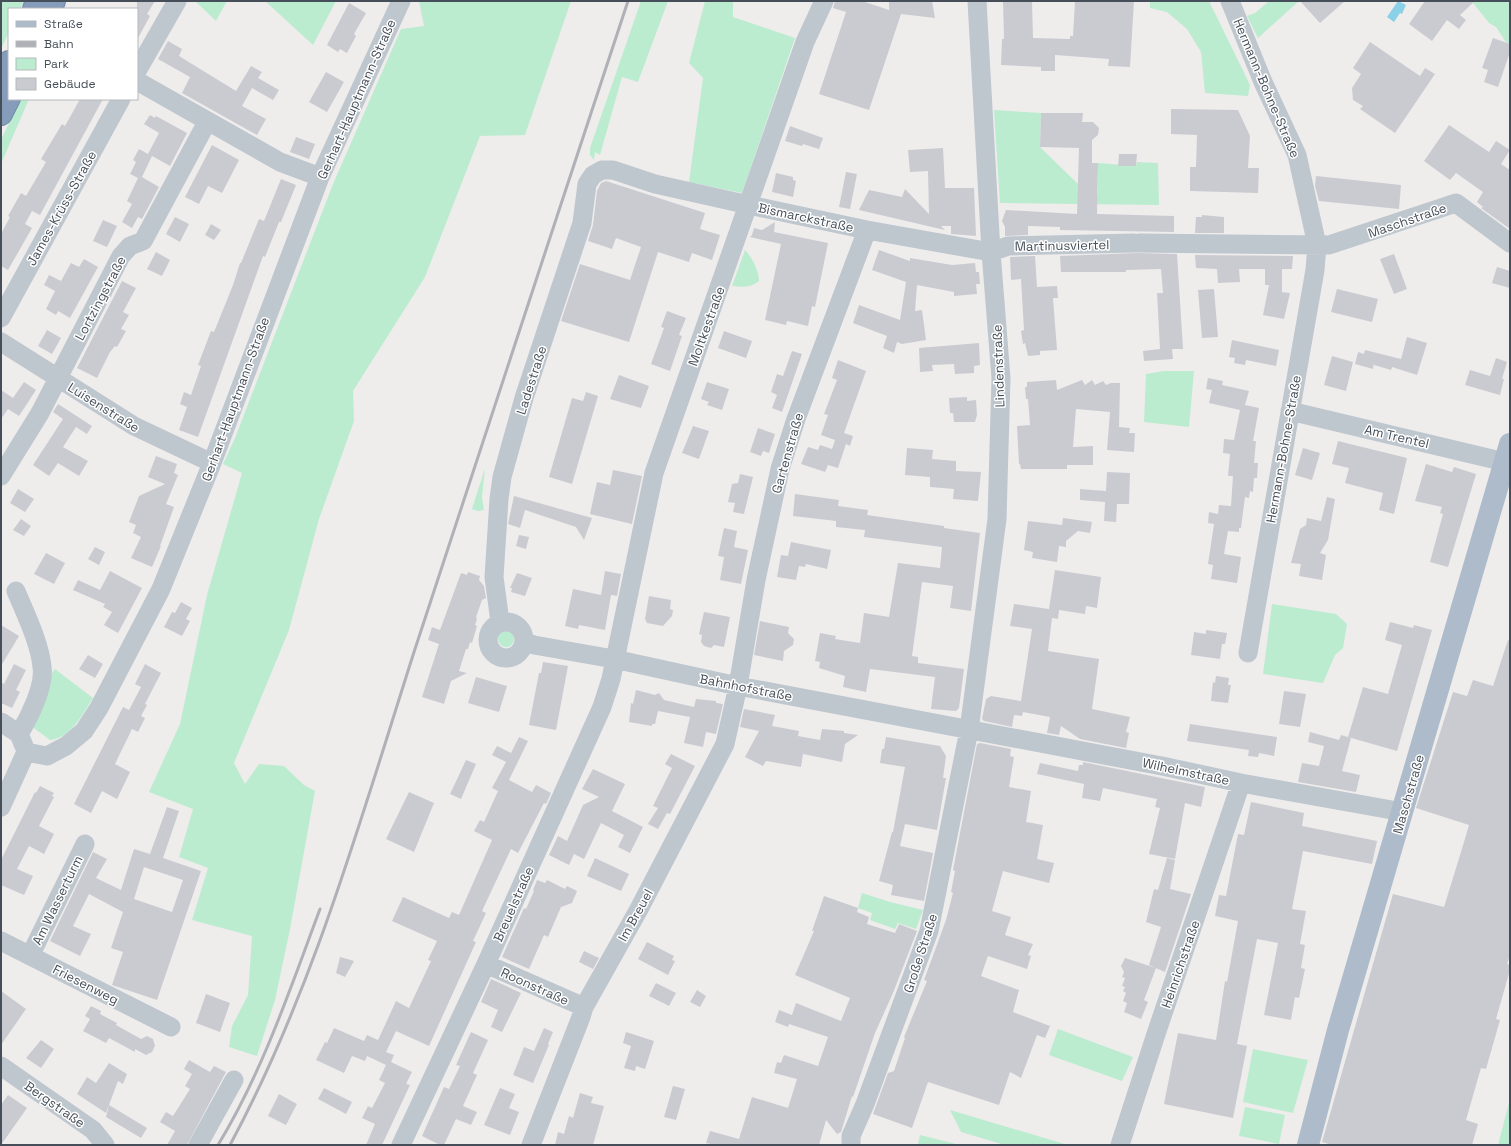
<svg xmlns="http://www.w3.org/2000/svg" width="1511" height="1146" viewBox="0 0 1511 1146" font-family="'Space Grotesk',sans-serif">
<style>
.green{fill:#bbecd0}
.water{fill:#8ad1e7}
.building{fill:#cacbd1;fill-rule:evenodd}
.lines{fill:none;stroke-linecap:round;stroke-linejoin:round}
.highway-casing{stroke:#7188a6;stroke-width:24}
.minor{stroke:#bec6ce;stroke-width:19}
.major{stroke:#adbbcb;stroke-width:22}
.highway{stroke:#859dba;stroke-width:22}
.rail{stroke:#afb1b7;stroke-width:3}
.labels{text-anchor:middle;stroke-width:3;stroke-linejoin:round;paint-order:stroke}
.street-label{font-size:13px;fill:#464f59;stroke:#fff}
</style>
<rect width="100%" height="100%" fill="#efecec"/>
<path class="green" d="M1 1H24L20 9H9V32L1 49Z
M195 1H227L216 21Z
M265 1H336L313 45Z
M419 1H571L525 135 480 136 425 277 353 391 354 421 319 519 289 630 234 763 245 784 259 764 284 766 304 785 315 791 290 929 275 1000 257 1056 229 1047 232 1026 248 995 252 936 192 920 208 868 179 857 193 809 149 792 180 724 207 595 242 473 223 464 235 438 333 184 401 29 424 26Z
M641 1H668L638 82 622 77 600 155 595 152 594 160 590 155V148Z
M705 1H733V17L795 38 742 193 689 182 703 78 689 63Z
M1150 1H1211L1210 3 1250 85 1248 96 1205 93 1201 52 1187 29 1167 12 1150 8Z
M1269 1H1299L1258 38 1247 16 1255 13Z
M1475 1H1510V44L1506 42 1496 27 1489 23 1473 3Z
M20 99H29L1 164V140Z
M994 110 1041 113 1040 147 1078 184V195H1098V163L1136 166 1137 162 1158 163 1159 205 1000 203Z
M745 250C752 257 759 271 759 281 751 288 742 287 732 286Z
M1164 371H1194L1189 427 1144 422 1146 374Z
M485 468 482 497 484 510 478 511 472 509Z
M1272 604 1336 614 1347 624 1343 648 1335 655 1323 683 1263 674Z
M498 639a8 8 0 1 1 16 0a8 8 0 1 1-16 0Z
M55 669 93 698C82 715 71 738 50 740L31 726 47 680Z
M862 893 890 902 923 910 916 929 898 923 895 929 870 920 872 913 858 908Z
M1058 1029 1133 1057 1122 1081 1049 1055Z
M1253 1049 1308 1060 1293 1113 1243 1102Z
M1510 1099V1142L1509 1145H1498Z
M1245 1107 1285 1115 1279 1144 1239 1136Z
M950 1110 1068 1145H1005L961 1132Z
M920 1135 960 1145 918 1144Z"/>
<path class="water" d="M1398 1 1406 5 1402 14 1400 13 1394 22 1387 17Z"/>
<path class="building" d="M137 1H155L147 14 150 16 137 40Z
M835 1H862L889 10V1H932L935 18 901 14 869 110 819 94 846 12 833 8Z
M1003 1H1032L1033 38 1070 39V36H1073L1075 1H1134L1130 67 1108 66 1109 59 1055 55V71H1041V67L1001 65 1002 39H1004Z
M1300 1H1345L1320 23Z
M1425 1H1475L1460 15 1466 20 1459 29 1447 20 1432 41 1409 24Z
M349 3 366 13 354 34 356 36 347 53 340 49 338 52 327 45Z
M1493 38 1510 44V52L1498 87 1484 82 1488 70 1482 68Z
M168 41 182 49 179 56 236 91 251 66 262 72 258 78 279 90 273 100 252 88 242 106 266 119 257 135 182 93 190 77 158 59Z
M1370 42 1420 76 1425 68 1435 74 1395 133 1360 109 1363 106 1353 100 1352 88 1361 74 1353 68Z
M326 72 344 82 327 112 309 102Z
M80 99H103L40 215 32 211 25 224 32 228 8 270 1 266V234L10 217 8 216 21 193 26 196 46 162 41 159 62 124 65 126Z
M1171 109 1238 110 1250 136 1248 168H1259L1258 193 1190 191V167H1196L1197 135 1171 134Z
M1041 113H1083L1082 122H1093L1099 128 1098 135 1092 140V163H1098L1097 214 1174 216V232L1060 230V227L1028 226V235L1005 236V227L1002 221 1006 210 1077 214 1079 148 1040 147Z
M150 115 155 118 156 116 187 133 170 166 152 156 142 177 159 187 142 219 138 217 132 228 122 222 132 204 127 201 138 178 130 174 136 162 133 160 139 149 148 154 159 133 144 124Z
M1449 125 1489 152 1496 141 1510 150 1501 164 1510 170V229L1481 208 1483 207 1477 202 1483 192 1456 173 1450 180 1424 161Z
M790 126 823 138 819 149 803 144 802 146 785 141Z
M296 137 315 144 309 159 290 152Z
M212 145 239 160 222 193 208 186 199 204 185 197Z
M943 148 945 188H974L976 236 951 234V226H941L945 230 859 210 869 190 902 197 905 189 929 214 928 171 910 172 908 150Z
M1119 154H1137L1136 166H1118Z
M846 172 857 174 850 209 839 207Z
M776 173 793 177V180L796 181 793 197 772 192Z
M1316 176 1401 185 1399 209 1319 201 1315 186Z
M281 179 296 185 281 222H279L265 257 263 256 198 437 179 430 187 407 180 404 184 392 191 395 201 366 198 365 211 331 214 332 233 285 240 263H241L259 219 264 221Z
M606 181 705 213 700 229 720 235 712 260 692 253 689 262 658 252 629 342 561 321 580 264 630 280 641 247 616 238 612 249 588 241 593 225 597 191 601 183Z
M1202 215 1224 217V233H1195L1196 217H1202Z
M175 217 189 224 180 242 166 234Z
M103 220 117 226 107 247 93 241Z
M775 222 774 232 828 243 815 307 812 306 808 326 787 321 786 325 765 320 781 244 750 237 752 235 754 228 762 230Z
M211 224 221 230 214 240 205 235Z
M879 250 910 261V258L952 265 975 263 976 272H979L980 284H976L977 294 954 296V292L917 285 915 311 922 310 926 340 902 344 897 342 894 353 883 348 887 336 853 323 859 305 900 320 906 282 872 270Z
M156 252 170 260 162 276 147 269Z
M1137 253 1177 254 1183 349H1172L1173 359 1144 361 1143 351 1160 349 1157 293H1163L1161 269 1126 270V272H1061L1060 256Z
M1394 254 1407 289 1394 294 1380 259Z
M1195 255 1293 256 1292 269H1282V292L1290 293 1284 319 1263 315 1269 285H1265V269H1239L1240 282 1218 283 1217 269 1196 268Z
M1035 256 1037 287 1057 286 1058 298H1053L1057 350 1040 351V355L1028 356 1025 343 1023 344 1021 331 1024 330 1021 279 1011 280 1010 257Z
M84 259 98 267 70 318 58 311 56 315 46 309 55 291 44 285 49 275 61 281 71 263 79 267Z
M1497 267 1510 271V288L1492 283Z
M122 281 136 288 123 312 129 315 121 329 126 331 117 347 115 346 110 352 97 378 77 368Z
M1214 289 1218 337 1202 338 1198 290Z
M1337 289 1378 299 1372 322 1331 312Z
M667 311 686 318 679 335 682 336 670 371 651 364 664 328 661 327Z
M47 330 61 338 52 354 38 346Z
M724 331 752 341 746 358 718 348Z
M1407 337 1427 343 1417 375 1392 367 1391 370 1374 365V362L1373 369 1355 364 1358 352 1364 354 1365 350 1401 359Z
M1232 340 1279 350 1276 366 1246 360 1245 365 1234 363 1235 358 1229 357Z
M979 343 980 365 974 366V373L955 374 954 364 932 365 933 371 920 372 919 348Z
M792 351 802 354 782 412 772 408 777 395 771 392 777 374 783 376Z
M1332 356 1353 362 1346 391 1324 385Z
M1496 358 1507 362 1502 379H1504L1500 395 1465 385 1470 370 1490 376Z
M838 360 866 371 844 433 853 436 850 446 846 444 838 468 828 465 825 472 801 464 808 447 818 450 820 445 832 449 835 440 821 435 828 415 824 414 837 380 832 378Z
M619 375 649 386 641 408 610 399Z
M1208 378 1223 381 1222 385 1249 391 1245 405 1259 408 1253 441H1256L1254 463H1258L1257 478H1254L1253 492 1250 491 1249 498 1245 497 1241 528H1239V532L1228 531 1224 554 1241 557 1237 583 1211 579 1213 565 1208 564 1214 524 1208 523 1209 512 1218 514 1219 505 1231 506 1233 476H1228L1230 454 1223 453 1224 439 1234 440 1240 410 1209 403 1212 390 1206 389Z
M1056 380 1057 390 1082 380 1085 385 1092 380 1095 385 1103 381 1106 385 1111 383H1120L1119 427 1130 428 1129 433H1135L1134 452 1107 450 1110 412 1076 409 1073 447 1093 446V465H1067V469H1021L1020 464H1019L1017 426 1030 425 1028 399H1026L1025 387H1027V382Z
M24 382 36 390 19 416 8 409 1 419V390L13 398Z
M707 382 729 389 722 410 707 405 709 402 701 399Z
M586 392 598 396 572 484 549 477 572 398 583 401Z
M967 397V401L976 400 977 415 975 422H954L953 413H950L949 398Z
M58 404 92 426 87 434 76 427 63 447 88 461 79 476 58 463 49 476 33 465 63 419 53 412Z
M693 426 709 431 699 459 682 453Z
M758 428 775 434 769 453 763 451 761 456 750 452Z
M1338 441 1407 458 1394 514 1379 510 1383 493 1345 483 1349 468 1332 464Z
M907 448 933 450 932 459 956 461V471L981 472 978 501 953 499 954 489 930 487V477L905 475Z
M1303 448 1320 453 1312 480 1295 475Z
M156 456 177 464 174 473 178 475 166 504 174 507 160 546H161L152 567 131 558 141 537 133 533 136 525 129 522 139 496 165 484 148 477Z
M1426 464 1452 472 1454 467 1476 474 1448 567 1430 562 1443 514 1440 513 1442 507 1415 501Z
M613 470 642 476 632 524 590 514 597 482 610 485Z
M1107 472 1130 473 1129 504H1117L1116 522 1104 521 1105 502 1080 500V489L1106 491Z
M740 474 753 477 744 514 733 512 735 503 728 502 732 484 738 483Z
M18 489 34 499 25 512 10 503Z
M795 494 839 500 838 506 868 510 867 515 944 526V528L980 533 971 611 950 608 953 586 922 582 912 656 918 657V663L964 669 959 708 956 711 931 709 935 677 870 669 866 692 843 687 845 676 819 668 820 662 815 661 820 633 836 636 835 639 860 643 864 613 889 617 898 563 940 568 942 547 864 537 865 530 836 527V521L793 516Z
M514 496 592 518 584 540 576 527 525 510 520 528 508 524Z
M1327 497 1335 499 1328 540 1320 553 1326 555 1322 580 1299 576 1301 564 1291 563 1300 529 1306 525 1307 518 1321 521Z
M1063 518 1092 522 1090 533 1078 531 1066 541V547L1059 546 1057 562 1032 558 1033 552 1024 550 1028 521 1062 525Z
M21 519 31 526 24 536 13 530Z
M724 528 737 531 734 547 748 550 741 584 720 580 724 557 718 556Z
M519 535 529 537 526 549 516 546Z
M791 542 831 550 827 569 806 564 805 567 799 566 796 580 777 577 781 555 788 556Z
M95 547 105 552 99 565 88 559Z
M46 553 65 563 54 584 34 574Z
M1055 570 1101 577 1097 608 1086 606 1085 614 1059 610 1058 619 1052 618 1048 651 1099 659 1092 709 1130 717 1126 732 1129 733 1126 748 1080 739 1061 726 1059 735 1047 733 1050 717 1023 712 1022 716 1014 715 1012 727 984 721 982 719 986 699 991 696 1021 701 1032 629 1010 626 1014 604 1049 609Z
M110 571 142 588 118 633 104 625 112 612 103 607 105 604 73 590 78 580 100 590Z
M605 571 621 574 617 596 611 595 605 630 579 625 578 629 565 626 573 589 601 595Z
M468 572 480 576 479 580 484 586 486 598 482 600 476 617 477 619 475 625 477 626 472 643 470 642 468 649H466L459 671 467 673 451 681 444 704 422 697 439 644 428 640 432 627 440 630 461 573 467 575Z
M517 573 532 578 525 596 511 592 512 588H510Z
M649 596 671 600 670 609 673 610 672 616 663 626 647 623 645 619Z
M181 602 192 608 186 619 190 621 182 636 164 627 172 612 175 613Z
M704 612 730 617 724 647 714 645 711 648 704 646 701 642 702 635 699 634Z
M760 621 789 627 788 633 794 639 793 645 784 651 783 661 754 655Z
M1390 622 1413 628 1414 625 1432 630 1397 751 1348 737 1363 687 1388 694 1402 645 1385 640Z
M1 625 19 636 1 666Z
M1206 630 1227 633 1225 644H1222L1220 659 1191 655 1194 632 1206 634Z
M1508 640 1510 641V955L1507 964 1510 965V970L1496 1019 1500 1020 1486 1069 1481 1068 1466 1120 1478 1124 1472 1145H1332L1322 1142 1393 894 1444 907 1461 852 1469 825 1416 808 1453 692 1467 696 1473 680 1493 686Z
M88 655 103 664 95 678 79 669Z
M543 662 568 666 556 730 529 725 539 673H541Z
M14 664 26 670 16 690 20 692 12 708 1 703V682L4 684Z
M145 664 161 673 145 704 147 705 141 716 145 718 138 732 132 729 115 764 130 772 117 799 102 791 91 813 74 804 123 707 129 710 141 687 135 684Z
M1216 676 1229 678 1228 685H1231L1228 703 1211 701 1213 682 1215 683Z
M476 677 507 686 499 712 468 703Z
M636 690 655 695 659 693 664 700 694 707 696 699 716 701V703L723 704 716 734 706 732 703 747 684 743 690 717 658 711 655 724H652V726L629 722 631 703 633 704Z
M1284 691 1306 694 1300 727 1279 724Z
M744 709 775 715 772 726 799 731 798 736 820 740 822 729 844 731V733L858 735 845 744 842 762 803 754 801 767 766 761 763 766 745 757 759 731 740 727Z
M1190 724 1277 737 1274 756 1259 753 1258 757 1248 756 1249 750 1187 741Z
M1310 732 1339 740 1341 735 1351 738 1342 771 1360 775 1356 792 1298 782 1302 763 1319 766 1324 746 1308 742Z
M519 737 528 741 509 780 532 792 536 785 551 793 546 804 544 803 518 853 511 849 482 911 486 913 473 941 476 942 429 1046 396 1031 386 1052 394 1055 391 1062 412 1072 406 1084 410 1085 382 1145H366L375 1124 362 1118 368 1106 372 1108 385 1083 379 1080 386 1065 367 1056 365 1061 352 1056 344 1073 316 1060 325 1042 327 1043 334 1028 364 1041 367 1035 378 1040 396 1001 409 1008 431 961 428 960 437 941 392 921 403 897 449 918 452 912 459 915 492 840 474 831 480 820 484 822 498 791 492 788 506 762 492 755 497 746 511 753Z
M886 737 940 746 946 756 943 778H946L937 830 905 824 900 846 933 853 924 901 891 895 893 885 879 881 892 832H893L905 767 880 763 882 749H884Z
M980 743 1011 749 1010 756 1014 757 1009 787 1031 791 1026 822 1043 825 1037 859 1054 863 1049 883 1003 871 992 911 1011 917 1005 935 1033 944 1028 955 1031 956 1027 969 988 956 981 976 1019 990 1013 1012 1050 1026 1045 1038 1037 1035 1021 1078 1010 1072 999 1105 928 1082 912 1128 873 1114 888 1073 894 1071 905 1038 904 1037 927 981 924 980 946 920 953 893 951 892 955 871 953 870 977 744Z
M671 754 695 766 670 814 667 813 658 829 648 824 658 808 653 806 672 768 665 764Z
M466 760 476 764 461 799 450 794Z
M1083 762 1205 787 1201 807 1185 803 1175 859 1149 854 1160 808 1155 807 1157 799 1103 788 1100 801 1082 798 1084 784 1037 774 1040 763 1078 771 1079 765H1083Z
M593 769 625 784 612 811 643 827 630 853 618 847 624 835 601 823 584 859 574 854 569 865 549 855 558 836 567 841 583 805 599 797 582 789Z
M40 786 54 793 52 796 54 797 39 826 54 834 44 854 29 846 17 869 33 876 24 895 1 885V860L35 792 36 793Z
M409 792 434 803 414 852 386 839Z
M1251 802 1304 813 1302 826 1377 841 1372 864 1303 851 1292 909 1306 911 1300 944 1305 945 1301 968 1305 969 1299 998 1295 997 1291 1020 1264 1015 1278 943 1257 939 1237 1044 1247 1046 1233 1118 1164 1104 1178 1033 1216 1040 1225 981 1227 982 1238 921 1215 916 1219 895 1226 896 1238 834 1244 835Z
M167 807 179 811 163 858 201 871 157 1000 112 985 123 952 111 948 123 912 89 894 73 926 91 934 80 956 50 941 93 852 107 859 96 878 121 890 134 849 150 854ZM144 867 183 880 172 912 134 899Z
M595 858 629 874 621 891 587 876Z
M1167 858 1175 860 1170 889 1191 894 1165 972 1149 965 1161 927 1146 922 1154 889 1158 890Z
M537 880 545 883 547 880 565 889 567 886 577 891 572 903 561 907 548 937 544 935 529 969 502 957 524 908 526 909 534 891 533 890Z
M824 896 858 908 857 912 869 917 867 924 895 933 899 924 917 931 893 993 875 1033 853 1097 852 1096 841 1132 837 1134 826 1120 819 1145H715L706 1143 710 1131 739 1139 752 1097 788 1108 797 1079 774 1073 777 1062 781 1063 784 1055 818 1066 828 1037 789 1024 788 1027 775 1022 779 1010 792 1015 796 1003 841 1021 850 998 795 975 814 931H812Z
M647 942 674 956 672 960 675 961 668 975 638 959Z
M584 951 599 958 593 969 579 962Z
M340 957 354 961 345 977 336 973Z
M1125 958 1156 968 1144 1000 1148 1002 1141 1019 1124 1012 1127 1003 1123 1001 1126 993 1123 991 1125 987 1122 986 1125 978 1122 977 1124 972 1121 966Z
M491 979 521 993 502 1032 491 1027 498 1010 481 1002Z
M656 983 676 993 669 1006 649 996Z
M697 990 706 996 700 1007 690 1002Z
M1 991 26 1009 1 1045Z
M206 994 230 1003 220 1032 196 1023Z
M91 1006 101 1011 100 1014 117 1023 116 1025 141 1039 147 1036 153 1039 155 1046 152 1052 146 1055 135 1049V1052L109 1038 106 1043 83 1031 90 1019 85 1016Z
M544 1028 553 1032 548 1044 549 1045 533 1083 513 1075 524 1047 534 1051Z
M471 1032 488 1040 473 1073 477 1075 463 1106 477 1112 471 1125 456 1119 444 1145H440L422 1136 444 1087 449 1089 460 1066 456 1065Z
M626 1032 654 1041 645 1069 636 1066 635 1071 624 1068 631 1046 623 1043Z
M41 1040 54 1049 41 1068 26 1058Z
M189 1060 210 1072 214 1066 226 1072 187 1145H167L175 1131 160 1122 166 1112 173 1116 190 1089 185 1086 192 1074 184 1069Z
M109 1063 127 1074 123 1084 118 1081 106 1113 77 1094 87 1077 96 1083Z
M673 1086 685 1089 676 1120 664 1117Z
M324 1088 352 1102 346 1114 318 1099Z
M500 1088 515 1094 509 1108 519 1112 510 1135 484 1125Z
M580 1093 593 1097 591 1103 604 1106 593 1145H555L558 1132 564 1134 569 1116 573 1118Z
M279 1094 297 1104 286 1125 268 1116Z
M8 1095 27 1108 1 1145V1105Z
M109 1105 147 1128 141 1138 106 1117Z"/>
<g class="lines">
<g class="highway-casing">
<path id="highway" d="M34 9 37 1
M51 9 54 1
M1 78 9 62
M1 114 9 98"/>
</g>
<path class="minor" d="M1230 1 1263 82 1297 155 1317 245 1315 270 1248 653
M137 71 177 1
M137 81 280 162 320 177
M1139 243 1329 245 1456 203 1510 243
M1 318 121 99
M1 342 134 426 212 463
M1290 411 1505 462
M1 476 40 413 121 256 130 246 143 241 207 122
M16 591C25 613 40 643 42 667 45 686 29 718 19 734
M488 640a18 18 0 1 1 36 0a18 18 0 1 1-36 0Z
M500 622 494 577 499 499 502 477 524 398 582 223 587 184 593 175 602 170H613L655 184 749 205 867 230 991 252 1008 246 1134 243
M524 641 534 645 614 659 738 686 1162 766 1241 783 1403 812
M1 722 19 734 24 746
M26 752 47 756 66 746 84 731 99 708 161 589 212 463 320 177 401 1
M1 807 26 752
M1 941 171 1027
M30 956 85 844
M486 964 584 1007
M1 1066 93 1130 105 1145
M198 1145 234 1080
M401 1145 486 964 602 707 611 679 654 473 805 42 824 1
M531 1145 581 1017 584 1007 639 909 725 744 738 686 756 580 780 469 796 419 867 230
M851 1145V1136L865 1104 929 931 969 730 997 519 1001 378 991 252 977 1
M1120 1145 1156 1034 1241 783"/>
<path class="major" d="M1308 1145 1338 1030 1510 444"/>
<use href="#highway" class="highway"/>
<path class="rail" d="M218 1145C263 1071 290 989 320 909
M230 1145C314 989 361 817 415 649 485 433 557 217 628 1"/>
</g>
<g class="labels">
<g class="street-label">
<text transform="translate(1267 88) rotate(67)" y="5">Hermann-Bohne-Straße</text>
<text transform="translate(356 99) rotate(-66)" y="5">Gerhart-Hauptmann-Straße</text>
<text transform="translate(61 208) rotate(-61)" y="5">James-Krüss-Straße</text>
<text transform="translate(806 217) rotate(12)" y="5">Bismarckstraße</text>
<text transform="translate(1407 220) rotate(-19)" y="5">Maschstraße</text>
<text transform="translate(1062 245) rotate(-1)" y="5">Martinusviertel</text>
<text transform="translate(100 298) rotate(-62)" y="5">Lortzingstraße</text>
<text transform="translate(706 326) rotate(-70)" y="5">Moltkestraße</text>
<text transform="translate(998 366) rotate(-92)" y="5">Lindenstraße</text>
<text transform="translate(531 380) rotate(-72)" y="5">Ladestraße</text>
<text transform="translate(235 399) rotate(-70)" y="5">Gerhart-Hauptmann-Straße</text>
<text transform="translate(104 407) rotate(32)" y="5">Luisenstraße</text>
<text transform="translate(1397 436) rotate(13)" y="5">Am Trentel</text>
<text transform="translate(1283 449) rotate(-80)" y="5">Hermann-Bohne-Straße</text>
<text transform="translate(787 453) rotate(-74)" y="5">Gartenstraße</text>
<text transform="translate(746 687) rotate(11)" y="5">Bahnhofstraße</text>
<text transform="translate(1186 771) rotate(12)" y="5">Wilhelmstraße</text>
<text transform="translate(1408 794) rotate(-74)" y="5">Maschstraße</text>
<text transform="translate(57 900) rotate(-64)" y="5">Am Wasserturm</text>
<text transform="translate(513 904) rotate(-66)" y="5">Breuelstraße</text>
<text transform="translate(635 915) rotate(-61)" y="5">Im Breuel</text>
<text transform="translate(920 953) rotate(-72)" y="5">Große Straße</text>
<text transform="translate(1180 964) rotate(-71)" y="5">Heinrichstraße</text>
<text transform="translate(86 984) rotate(27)" y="5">Friesenweg</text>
<text transform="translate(535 986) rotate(24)" y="5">Roonstraße</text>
<text transform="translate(55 1104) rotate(35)" y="5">Bergstraße</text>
</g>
</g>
<rect width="1511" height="1146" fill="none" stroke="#464f59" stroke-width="4"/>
<rect x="8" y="8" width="130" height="92" fill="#ffffff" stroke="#b5b9bd"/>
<rect x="16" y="21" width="20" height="6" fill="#adbbcb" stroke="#b5b9bd"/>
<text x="44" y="28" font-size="12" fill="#464f59">Straße</text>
<rect x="16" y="41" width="20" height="6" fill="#afb1b7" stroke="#b5b9bd"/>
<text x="44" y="48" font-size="12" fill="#464f59">Bahn</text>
<rect x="16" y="58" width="20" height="12" fill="#bbecd0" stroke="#b5b9bd"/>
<text x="44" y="68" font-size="12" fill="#464f59">Park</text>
<rect x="16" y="78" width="20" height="12" fill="#cacbd1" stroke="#b5b9bd"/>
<text x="44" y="88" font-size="12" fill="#464f59">Gebäude</text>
</svg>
